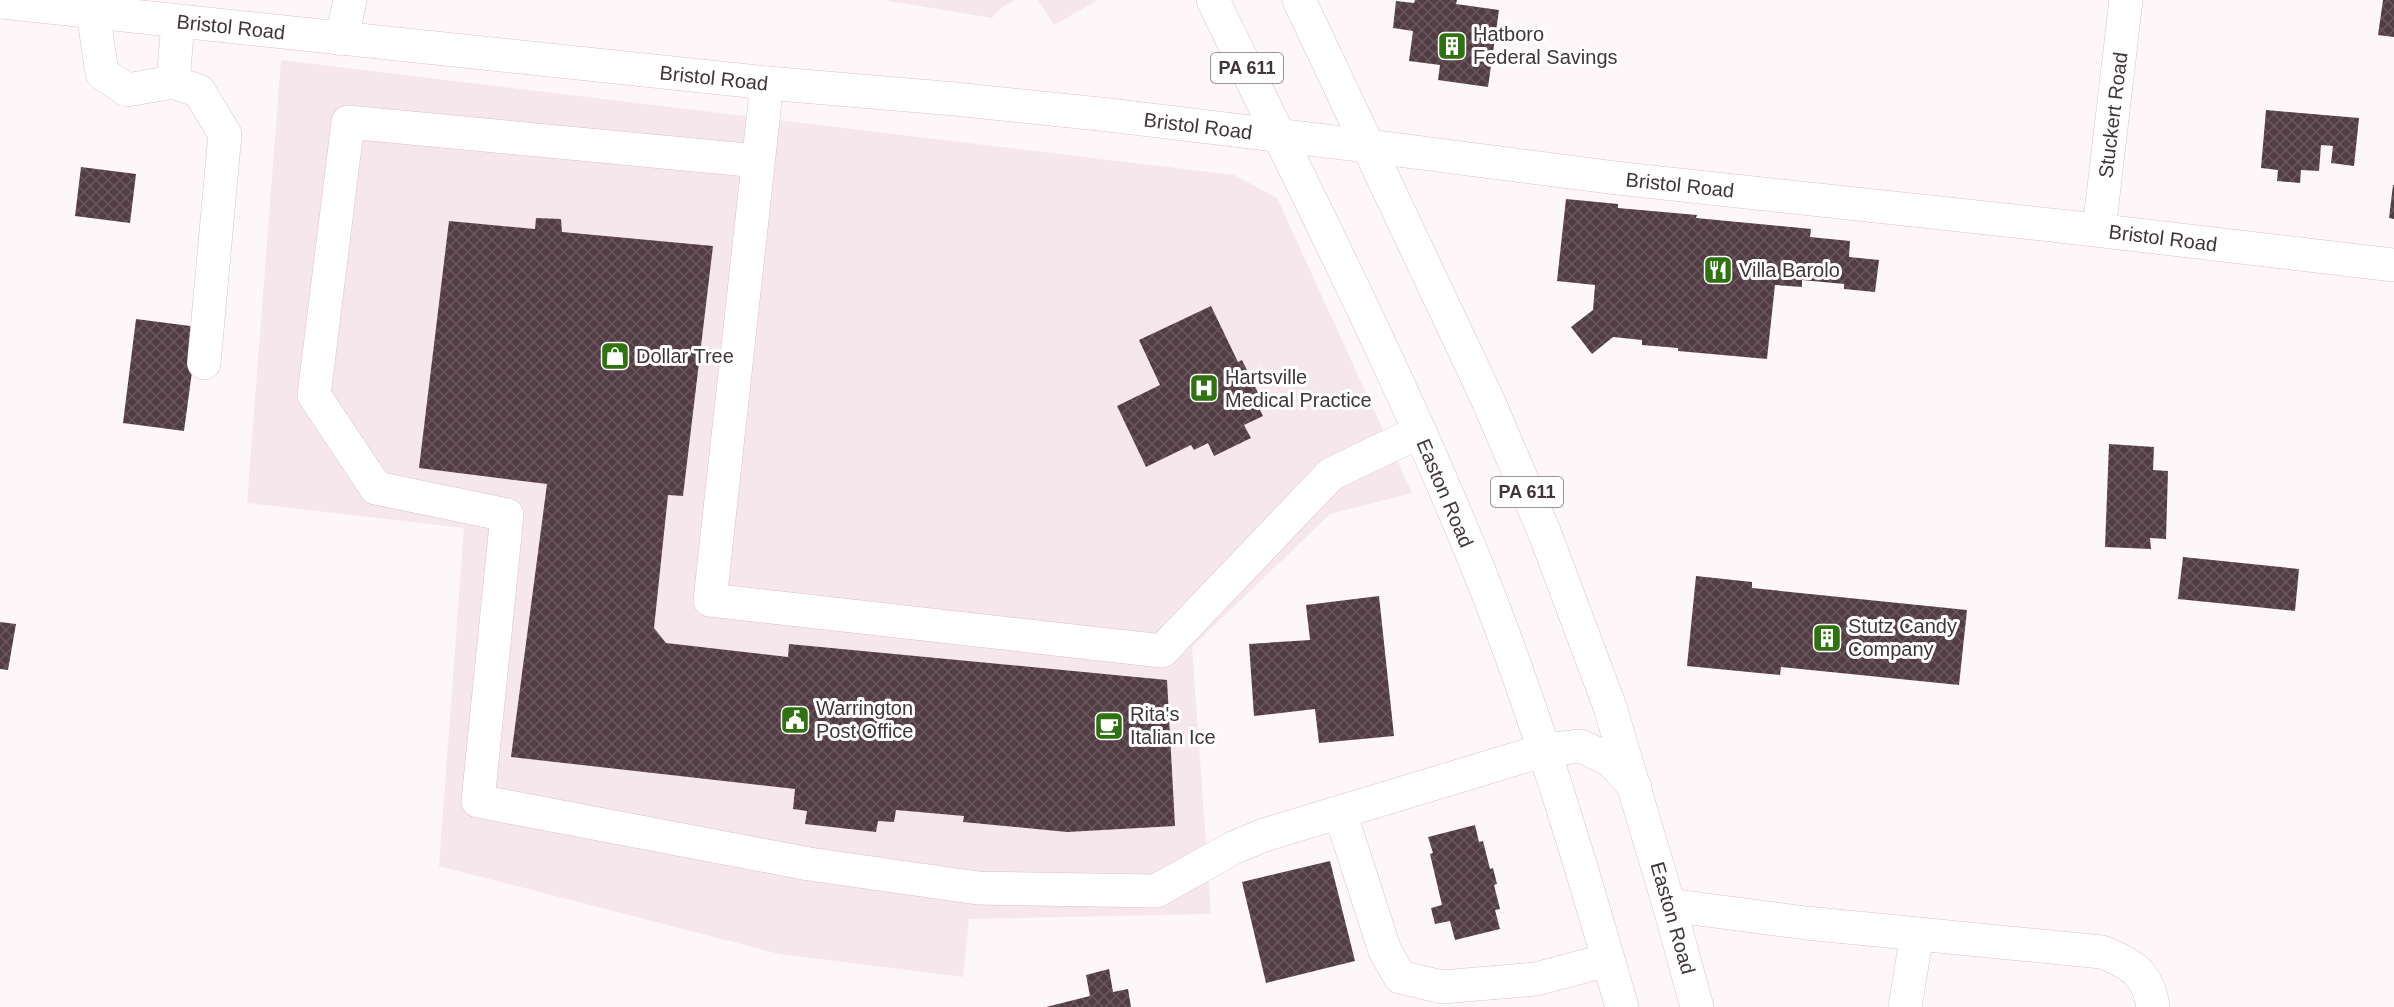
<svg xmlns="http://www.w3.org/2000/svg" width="2394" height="1007" viewBox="0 0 2394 1007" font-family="Arial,sans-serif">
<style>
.built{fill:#f6e7ec}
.building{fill:url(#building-cross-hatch)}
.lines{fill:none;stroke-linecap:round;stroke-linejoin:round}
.minor-casing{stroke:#dcc0c9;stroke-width:34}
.major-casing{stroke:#dcc0c9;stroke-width:34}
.highway-casing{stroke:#dcc0c9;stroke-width:34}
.minor{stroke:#fff;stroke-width:33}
.major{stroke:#fff;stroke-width:33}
.highway{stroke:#fff;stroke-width:33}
.labels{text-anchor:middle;stroke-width:6;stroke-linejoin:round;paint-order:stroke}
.shield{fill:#fff;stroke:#797274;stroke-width:1.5}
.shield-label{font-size:18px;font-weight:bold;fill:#403539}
.street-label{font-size:20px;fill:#403539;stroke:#fff}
.poi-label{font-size:20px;fill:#403539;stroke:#fff;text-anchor:start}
</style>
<defs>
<pattern id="building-cross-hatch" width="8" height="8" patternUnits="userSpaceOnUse" patternTransform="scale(1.5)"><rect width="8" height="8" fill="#533d45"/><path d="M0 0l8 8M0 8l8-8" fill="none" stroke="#6a585e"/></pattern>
</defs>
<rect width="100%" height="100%" fill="#fdf7f9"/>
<path class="built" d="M883 0H1015L1001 8 992 18Z
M1038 0H1098L1054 25Z
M281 60 1234 175 1277 198 1412 493 1330 514 1192 647 1211 914 969 919 963 977 779 954 439 866 464 528 247 503Z"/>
<path class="building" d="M1415 0H1457L1456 4 1499 10 1488 87 1438 80 1440 65 1409 61 1413 31 1393 28 1396 1 1414 3Z
M2383 0H2394V37L2378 35Z
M2266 110 2359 118 2354 166 2331 163 2333 146 2321 145 2319 171 2301 170 2300 183 2277 181 2278 170 2261 168Z
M81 167 136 174 130 223 75 216Z
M2393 185H2394V219L2389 218Z
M1566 199 1618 204V208L1697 215 1696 218 1811 229 1810 237 1850 241 1849 257 1879 260 1875 292 1844 289V284L1802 280V287L1775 285 1767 359 1678 351V348L1642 345V340L1613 337 1592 354 1571 327 1593 310 1595 285 1557 281Z
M536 218 561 219 562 232 713 246 683 496 668 495 654 628 666 643 788 657 789 644 1167 680 1175 826 1067 832 963 822 964 816 896 810 894 822 878 821 876 832 805 824 807 811 793 809 795 789 511 757 547 484 419 468 449 221 535 229Z
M1211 306 1238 362 1242 360 1261 399 1256 402 1263 416 1244 425 1251 438 1214 456 1208 443 1194 450 1191 445 1146 467 1117 406 1160 385 1139 340Z
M136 319 198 327 184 431 123 423Z
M2109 444 2154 447 2153 470 2168 471 2166 539 2150 538 2151 549 2105 547Z
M2183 557 2299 569 2295 611 2178 599Z
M1696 576 1752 582V588L1967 610 1959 685 1781 667 1780 675 1687 666Z
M1379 596 1394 736 1319 743 1315 709 1254 716 1249 644 1310 640 1306 605Z
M0 622 16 624 8 670 0 669Z
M1475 825 1479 842 1483 841 1490 869 1493 868 1497 884 1494 885 1500 909 1495 910 1500 929 1455 940 1450 921 1435 924 1431 908 1442 905 1430 854 1433 853 1428 837Z
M1330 861 1355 961 1266 983 1242 882Z
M1109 969 1113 992 1128 989 1131 1007H1046L1090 996 1086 975Z"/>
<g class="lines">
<g class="minor-casing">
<path id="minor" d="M93 12 102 73 127 90 173 82 199 91 225 134 204 363
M342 39 350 0
M173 82 178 22
M767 83 710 600 1162 651 1331 474 1419 432
M758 161 348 122 314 395 376 488 507 515 478 801 809 864 978 888 1156 891 1233 848 1264 835 1545 750 1581 746 1610 760 1635 787
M2099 230 2126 0
M1340 812 1385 951 1400 977 1442 987 1536 979 1608 960
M1669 905 1806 923 2102 952C2132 964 2148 973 2153 1007
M1905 1007 1917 934"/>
</g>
<g class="major-casing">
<path id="major" d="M0 2 767 83 955 99 1109 115 1368 146 1616 178 2069 227 2394 265"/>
</g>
<g class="highway-casing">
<path id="highway" d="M1213 0C1308 197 1409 392 1489 596 1541 730 1582 868 1622 1007
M1299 0 1487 398 1545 534 1610 707 1669 905 1697 1007"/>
</g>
<use href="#minor" class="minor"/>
<use href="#major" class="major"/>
<use href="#highway" class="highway"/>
</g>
<defs>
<g id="building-square" transform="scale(1.5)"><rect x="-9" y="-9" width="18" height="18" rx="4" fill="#2f7310" stroke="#fff"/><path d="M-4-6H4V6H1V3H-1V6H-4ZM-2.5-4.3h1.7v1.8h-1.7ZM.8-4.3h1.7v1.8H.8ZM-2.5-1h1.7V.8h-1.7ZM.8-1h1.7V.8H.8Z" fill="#fff"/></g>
<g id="restaurant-square" transform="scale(1.5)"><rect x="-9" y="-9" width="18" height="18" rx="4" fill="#2f7310" stroke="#fff"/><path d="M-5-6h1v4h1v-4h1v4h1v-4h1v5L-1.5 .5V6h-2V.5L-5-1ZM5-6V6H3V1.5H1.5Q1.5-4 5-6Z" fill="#fff"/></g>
<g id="shop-square" transform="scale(1.5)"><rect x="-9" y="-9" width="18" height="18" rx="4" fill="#2f7310" stroke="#fff"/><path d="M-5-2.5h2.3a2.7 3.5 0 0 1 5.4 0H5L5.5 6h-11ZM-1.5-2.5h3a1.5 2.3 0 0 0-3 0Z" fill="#fff"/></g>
<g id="hospital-square" transform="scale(1.5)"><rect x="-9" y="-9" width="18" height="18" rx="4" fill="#2f7310" stroke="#fff"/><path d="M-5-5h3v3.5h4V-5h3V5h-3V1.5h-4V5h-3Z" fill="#fff"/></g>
<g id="civic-square" transform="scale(1.5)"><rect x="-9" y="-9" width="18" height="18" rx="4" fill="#2f7310" stroke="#fff"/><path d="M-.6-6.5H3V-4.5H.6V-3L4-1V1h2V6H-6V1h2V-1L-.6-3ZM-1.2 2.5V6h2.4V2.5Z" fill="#fff"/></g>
<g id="cafe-square" transform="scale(1.5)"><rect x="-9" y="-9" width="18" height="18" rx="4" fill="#2f7310" stroke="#fff"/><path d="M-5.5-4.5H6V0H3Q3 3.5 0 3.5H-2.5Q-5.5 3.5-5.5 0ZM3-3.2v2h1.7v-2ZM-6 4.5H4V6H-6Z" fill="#fff"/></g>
</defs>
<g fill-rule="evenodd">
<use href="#building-square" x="1452" y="46"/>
<use href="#restaurant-square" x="1718" y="270"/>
<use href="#shop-square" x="615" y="356"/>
<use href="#hospital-square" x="1204" y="388"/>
<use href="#building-square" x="1827" y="638"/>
<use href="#civic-square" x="795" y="720"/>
<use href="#cafe-square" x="1109" y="726"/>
</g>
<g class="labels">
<g class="shield">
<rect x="1211" y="53" width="72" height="30" rx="4.5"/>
<rect x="1491" y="477" width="72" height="30" rx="4.5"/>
</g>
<g class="shield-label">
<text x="1247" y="74">PA 611</text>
<text x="1527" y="498">PA 611</text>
</g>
<g class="street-label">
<text transform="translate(231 27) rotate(6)" y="7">Bristol Road</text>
<text transform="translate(714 78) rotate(6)" y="7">Bristol Road</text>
<text transform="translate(2113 115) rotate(-83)" y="7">Stuckert Road</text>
<text transform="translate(1198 126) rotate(7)" y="7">Bristol Road</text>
<text transform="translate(1680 185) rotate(6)" y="7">Bristol Road</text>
<text transform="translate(2163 238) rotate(7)" y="7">Bristol Road</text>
<text transform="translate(1445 493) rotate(67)" y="7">Easton Road</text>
<text transform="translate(1673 918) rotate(74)" y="7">Easton Road</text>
</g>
<g class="poi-label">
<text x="1473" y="41">Hatboro<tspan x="1473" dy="23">Federal Savings</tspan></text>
<text x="1739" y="277">Villa Barolo</text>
<text x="636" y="363">Dollar Tree</text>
<text x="1225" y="384">Hartsville<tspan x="1225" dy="23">Medical Practice</tspan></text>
<text x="1848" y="633">Stutz Candy<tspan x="1848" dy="23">Company</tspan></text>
<text x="816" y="715">Warrington<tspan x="816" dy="23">Post Office</tspan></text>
<text x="1130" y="721">Rita's<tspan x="1130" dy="23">Italian Ice</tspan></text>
</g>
</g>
</svg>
